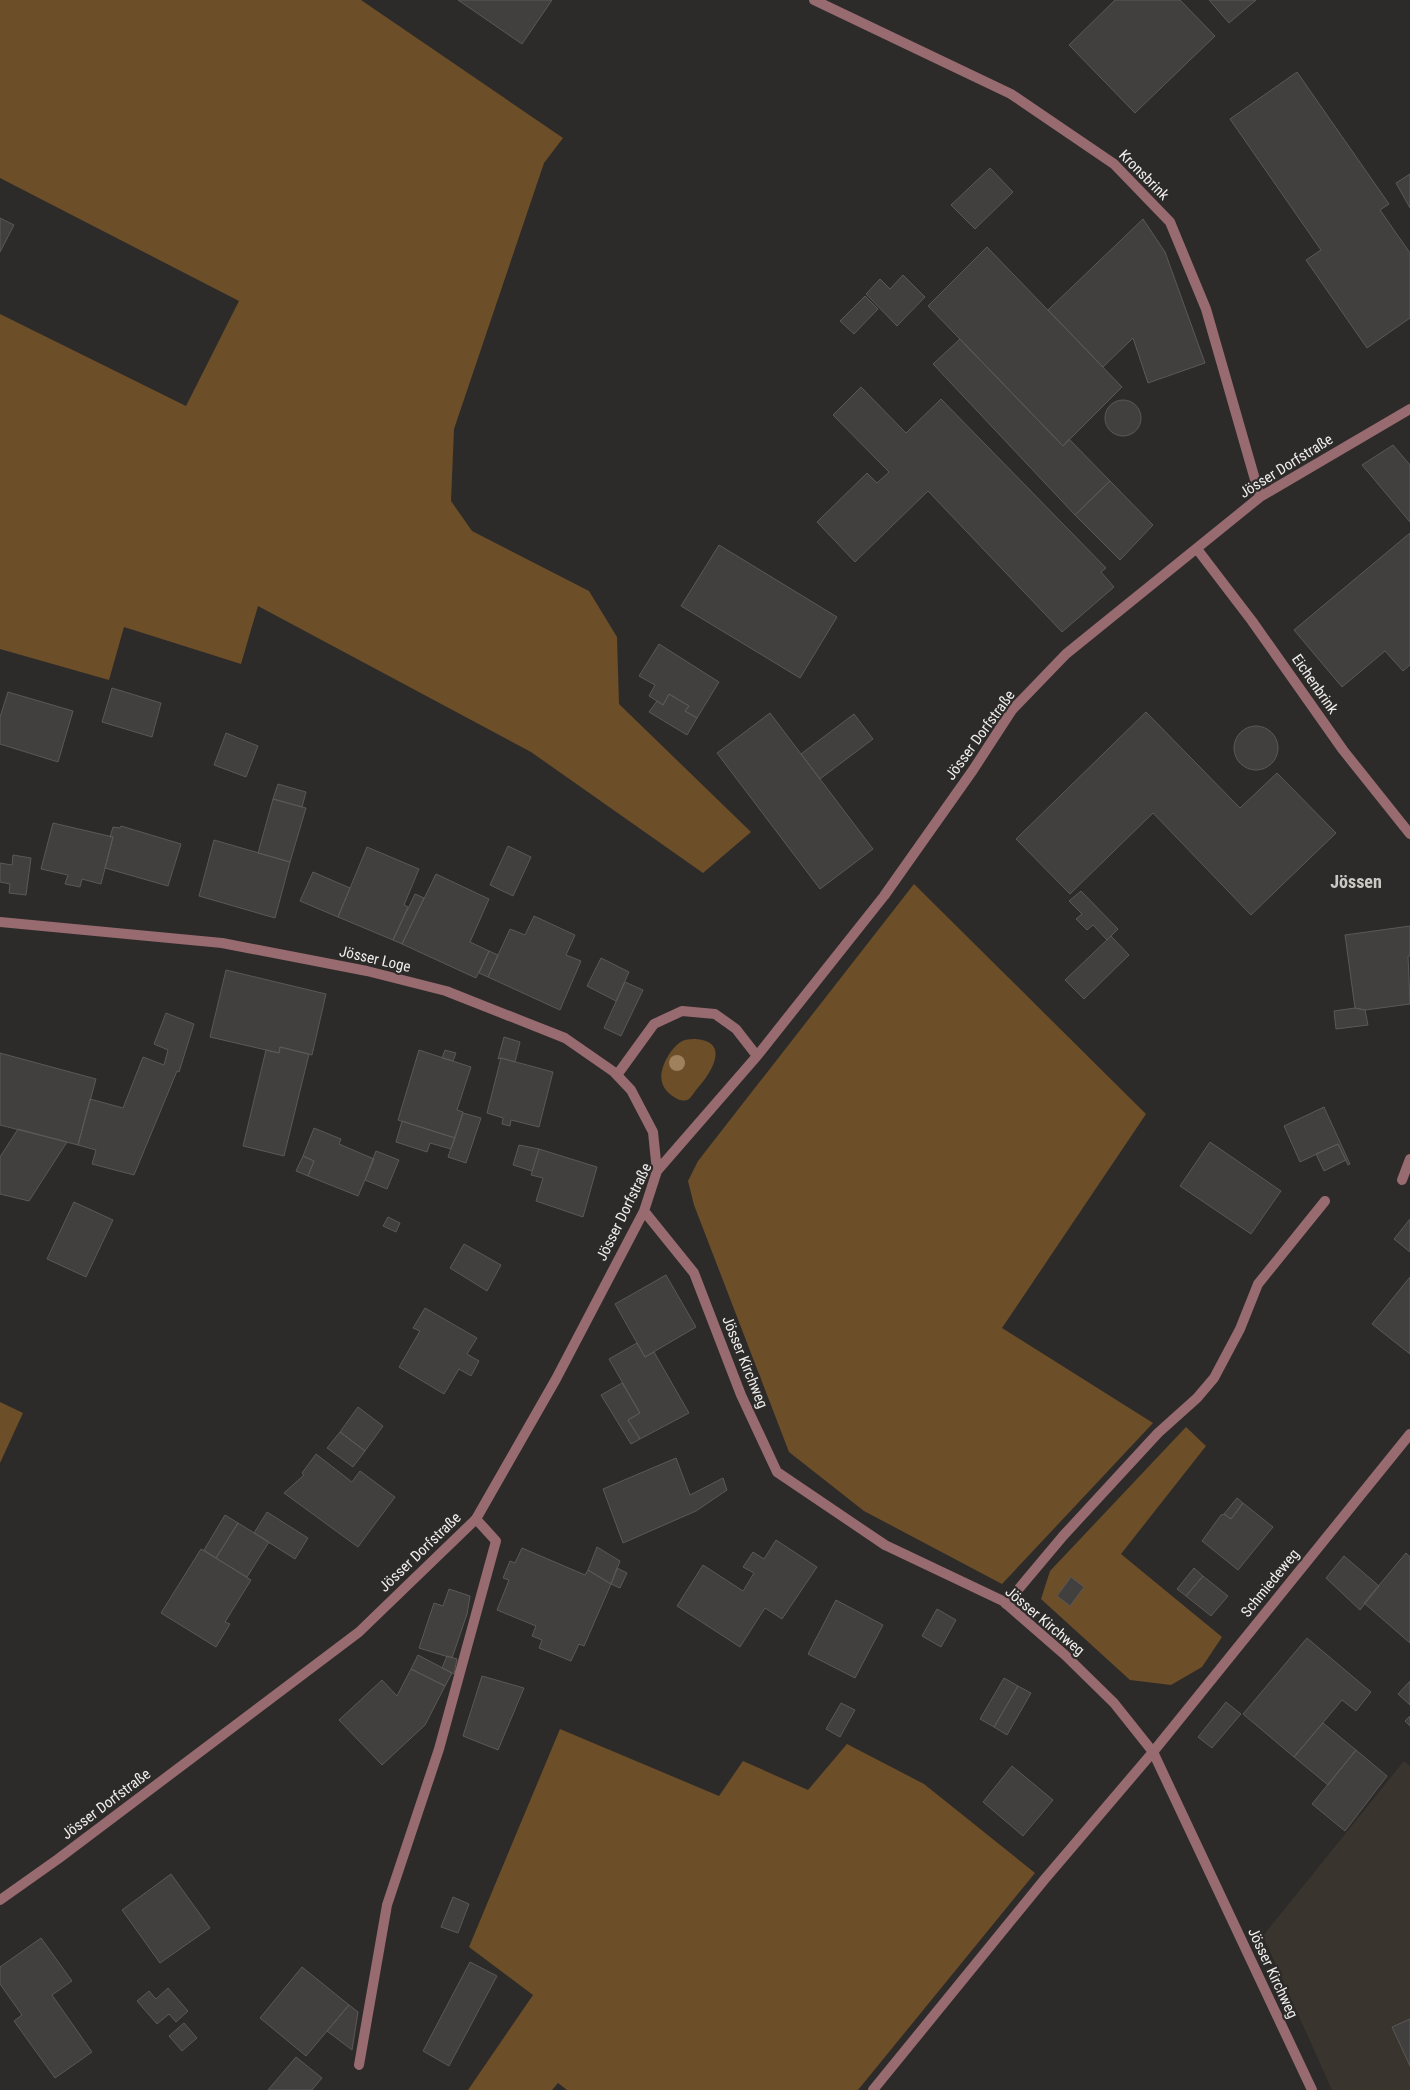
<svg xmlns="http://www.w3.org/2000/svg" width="1410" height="2090" viewBox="0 0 1410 2090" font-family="'Roboto Condensed',sans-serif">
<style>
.built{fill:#3a342e}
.grass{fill:#6c4e28}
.building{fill:#42403f;stroke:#5b5858}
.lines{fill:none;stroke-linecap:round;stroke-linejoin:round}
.service{stroke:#986b70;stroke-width:10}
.minor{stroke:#986b70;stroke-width:10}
.tree{fill:#9e815d}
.labels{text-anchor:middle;stroke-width:4.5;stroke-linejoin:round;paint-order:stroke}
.street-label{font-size:15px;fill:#efeeed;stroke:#2d2b29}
.quarter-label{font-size:18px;font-weight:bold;fill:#cac8c5;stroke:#2d2b29}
</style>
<rect width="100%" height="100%" fill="#2d2b29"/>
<path class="built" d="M1404 1761 1410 1766V2090H1332L1263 1936Z"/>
<path class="grass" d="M0 0H361L563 138 544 163 454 429 451 501 472 531 589 591 617 637 619 704 751 832 703 873 531 752 258 606 241 664 124 627 109 680 0 649V314L186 406 239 301 0 178Z
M914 884 1146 1114 1002 1328 1153 1423 1002 1584 864 1511 789 1452 694 1205 688 1181 698 1161Z
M696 1039C732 1042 710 1075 696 1090 694 1093 691 1097 689 1099 684 1102 678 1100 674 1097 669 1094 663 1088 662 1082 658 1069 672 1044 685 1040 688 1039 693 1039 696 1039Z
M0 1402 23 1413 0 1463Z
M1186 1427 1206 1446 1121 1554 1222 1637 1202 1667 1171 1685 1130 1680 1041 1599 1050 1571Z
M560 1729 719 1796 743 1761 808 1790 847 1744 924 1784 1035 1873 858 2090H567L558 2083 552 2090H468L533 1995 469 1947Z"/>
<path class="building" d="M458 0H552L522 44Z
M1115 0H1180L1215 36 1135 113 1069 45Z
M1209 0H1256L1229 23Z
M1297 72 1389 204 1380 210 1410 253V318L1367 348 1306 260 1321 250 1230 119Z
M990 168 1013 192 975 229 951 205Z
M1410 174V208L1396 183Z
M0 218 14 225 0 252Z
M1143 219 1165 252 1205 363 1148 383 1133 338 1103 367 1048 310Z
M987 247 1122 387 1063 446 928 306Z
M903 275 925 297 897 326 866 294 880 279 890 289Z
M865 296 878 309 854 334 840 321Z
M960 339 1063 446 1069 439 1110 481 1075 515 933 364Z
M861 387 906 433 941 399 1106 568 1101 572 1114 587 1062 632 928 491 855 562 817 522 867 473 877 483 889 472 833 415Z
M1105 418a18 18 0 1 1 36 0a18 18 0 1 1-36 0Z
M1393 445 1410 465V522L1362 465Z
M1110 481 1153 525 1120 560 1075 515Z
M1410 533V665L1403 671 1385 651 1342 687 1294 630Z
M719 545 837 617 800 678 681 606Z
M659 644 719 682 697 718 685 711 689 706 669 694 663 705 649 696 655 685 639 676Z
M112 688 161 703 152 737 102 722Z
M8 692 73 711 58 762 0 744V717Z
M669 694 689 706 685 711 697 718 687 735 649 712 657 701 663 705Z
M1146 712 1240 808 1277 773 1336 833 1251 915 1153 813 1070 894 1016 839Z
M770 713 873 849 820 889 717 753Z
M854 714 873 739 820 779 801 754Z
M1234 748a22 22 0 1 1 44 0a22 22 0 1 1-44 0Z
M226 733 258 746 246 777 214 765Z
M278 784 306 792 302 807 273 799Z
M273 799 306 808 290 862 258 853Z
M53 823 113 837 101 884 82 879 80 887 65 884 68 875 41 869Z
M121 826 181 844 168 886 105 868 113 837H110L113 827 120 828Z
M214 840 290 862 275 918 199 896Z
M508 846 531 857 513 896 490 885Z
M367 847 419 869 404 905 408 907 393 940 338 917Z
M13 855 31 858 26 895 9 893 10 884 0 882V863L12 865Z
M313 872 350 888 338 917 300 901Z
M436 874 489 899 470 942 489 951 476 978 402 944Z
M1081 891 1118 929 1107 940 1093 925 1087 930 1076 919 1082 914 1069 901Z
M415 894 424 898 402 944 393 940Z
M534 916 575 935 566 955 581 961 560 1010 488 977 510 929 525 935Z
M1410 926V956H1408L1410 1004 1365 1010 1355 1008 1345 935Z
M1111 936 1129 955 1084 999 1065 980Z
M489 951 498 955 488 977 479 973Z
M601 958 629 972 616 1001 587 986Z
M226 970 326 994 312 1055 280 1047 279 1053 210 1037Z
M625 982 643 990 621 1036 604 1028Z
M1355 1008 1365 1010 1368 1025 1336 1029 1334 1011Z
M166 1013 194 1024 179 1072 177 1071 134 1175 92 1164 96 1150 78 1145 90 1099 123 1108 143 1057 164 1065 168 1050 154 1044Z
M504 1037 520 1042 515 1062 501 1058 498 1059Z
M280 1047 309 1054 284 1156 243 1146 266 1050 279 1053Z
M419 1050 471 1067 457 1110 463 1112 455 1138 398 1120Z
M445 1050 456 1053 453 1061 442 1058Z
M0 1053 96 1079 78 1145 0 1125Z
M501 1058 553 1072 539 1127 511 1120 510 1126 502 1124 503 1118 487 1113Z
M1324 1107 1350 1164 1348 1165 1338 1144 1300 1162 1284 1126Z
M463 1113 481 1118 466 1163 448 1157Z
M402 1121 455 1138 451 1149 430 1143 427 1152 396 1142Z
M314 1128 341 1139 339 1144 374 1159 358 1196 308 1176 314 1161 303 1156Z
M18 1129 67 1142 29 1201 0 1194V1157Z
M1210 1142 1281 1191 1251 1234 1180 1186Z
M1338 1144 1346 1160 1324 1171 1316 1154Z
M519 1145 539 1149 532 1171 513 1165Z
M539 1149 597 1167 583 1217 536 1201 543 1178 531 1175Z
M376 1151 399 1160 387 1189 365 1180Z
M303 1156 314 1161 308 1176 296 1171Z
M74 1202 113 1220 86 1277 47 1259Z
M388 1217 400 1223 396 1232 383 1226Z
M1410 1219V1252L1394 1239Z
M464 1244 501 1265 487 1291 450 1268Z
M666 1275 696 1327 645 1357 615 1304Z
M1410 1277V1354L1372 1324Z
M425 1308 477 1338 467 1354 479 1361 471 1376 459 1369 444 1394 399 1367 420 1331 413 1328Z
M637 1343 645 1357 654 1352 689 1413 640 1439 628 1420 640 1413 609 1359Z
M622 1383 640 1413 628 1420 640 1439 631 1444 601 1395Z
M358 1407 383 1426 365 1451 340 1432Z
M340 1432 365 1451 353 1467 327 1448Z
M316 1454 352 1482 360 1471 395 1497 358 1547 284 1493 304 1475 302 1473Z
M676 1458 690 1495 723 1478 727 1490 696 1511 623 1543 603 1489Z
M1237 1498 1243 1503 1231 1519 1224 1514Z
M1243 1503 1273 1527 1238 1570 1202 1541 1221 1515 1224 1514 1231 1519Z
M267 1512 308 1538 295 1559 254 1533Z
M225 1515 238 1523 216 1558 204 1550Z
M238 1523 269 1542 247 1577 216 1558Z
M776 1540 817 1567 782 1619 765 1608 740 1647 677 1606 703 1565 743 1591 754 1573 743 1567 753 1552 764 1559Z
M597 1547 620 1561 611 1584 588 1570Z
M522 1548 585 1575 588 1570 611 1584 584 1646 579 1644 571 1661 539 1648 542 1640 532 1636 536 1626 497 1610 509 1580 503 1578 510 1561 515 1563Z
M201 1549 251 1580 225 1622 230 1624 216 1647 161 1613Z
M1406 1553 1410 1557V1643L1364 1603Z
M1344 1556 1379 1586 1360 1610 1326 1578Z
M617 1568 627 1573 620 1588 611 1584Z
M1194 1568 1203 1576 1186 1596 1177 1589Z
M1203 1576 1228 1596 1211 1616 1186 1596Z
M1071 1577 1084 1587 1070 1606 1057 1596Z
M449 1589 470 1596 467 1614 452 1658 419 1648 434 1603 443 1606Z
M836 1600 883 1625 855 1678 808 1654Z
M937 1609 956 1620 941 1647 922 1636Z
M1307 1638 1371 1692 1356 1711 1342 1700 1294 1757 1243 1714Z
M418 1655 452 1673 445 1686 411 1669Z
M447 1656 457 1659 454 1674 442 1668Z
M411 1669 445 1686 425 1725 382 1765 339 1720 382 1680 397 1696Z
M482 1676 524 1688 498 1750 463 1736Z
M1004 1678 1018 1686 994 1727 980 1719Z
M1410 1681V1705L1398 1694Z
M1018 1686 1031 1693 1007 1735 994 1727Z
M1226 1702 1241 1714 1212 1748 1198 1737Z
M841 1703 855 1710 840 1737 826 1729Z
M1410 1716V1726L1405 1721Z
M1323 1723 1356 1750 1328 1785 1294 1757Z
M1356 1750 1387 1776 1345 1831 1312 1804Z
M1012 1766 1053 1800 1023 1836 983 1802Z
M171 1874 210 1928 160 1963 122 1910Z
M453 1897 469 1904 458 1933 441 1927Z
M41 1938 72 1981 52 1995 92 2052 55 2078 14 2021 22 2015 0 1984V1967Z
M470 1962 497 1976 449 2066 423 2051Z
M302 1967 349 2005 306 2056 260 2018Z
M168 1988 188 2011 176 2022 169 2014 157 2024 137 2001 149 1991 156 1999Z
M349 2005 358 2012 352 2050 327 2031Z
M1410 2019V2066L1392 2027Z
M184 2023 197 2038 182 2051 169 2036Z
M296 2057 322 2078 312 2090H268Z"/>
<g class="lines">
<path class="service" d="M1402 1180 1410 1159
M1006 1604 1063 1536 1158 1433 1197 1398 1214 1378 1240 1329 1258 1284 1325 1201
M359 2065 387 1905 439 1749 496 1541 476 1519"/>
<path class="minor" d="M814 0 1011 94 1114 164 1170 222 1206 309 1260 497
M1197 549 1252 621 1343 750 1410 834
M0 922 222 943 367 971 446 991 565 1038 614 1072 631 1090 653 1132 657 1171
M617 1075 654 1024 682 1011 715 1014 736 1029 757 1056
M644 1211 694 1273 741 1395 777 1472 885 1545 1003 1601 1065 1655 1114 1703 1153 1752 1312 2090
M0 1900 58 1859 359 1632 476 1519 556 1379 644 1211 657 1171 757 1056 884 896 973 770 1012 710 1066 654 1260 497 1410 409
M873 2090 1044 1880 1153 1752 1410 1434"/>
</g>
<circle class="tree" cx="677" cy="1063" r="8"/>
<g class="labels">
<g class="street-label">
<text transform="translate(1144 175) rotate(45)" y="5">Kronsbrink</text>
<text transform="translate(1286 466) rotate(-32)" y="5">Jösser Dorfstraße</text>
<text transform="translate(1315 684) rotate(55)" y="5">Eichenbrink</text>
<text transform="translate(980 735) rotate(-54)" y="5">Jösser Dorfstraße</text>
<text transform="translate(375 959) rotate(13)" y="5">Jösser Loge</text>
<text transform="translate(624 1212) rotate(-64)" y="5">Jösser Dorfstraße</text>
<text transform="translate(745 1362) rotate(68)" y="5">Jösser Kirchweg</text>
<text transform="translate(420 1552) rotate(-44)" y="5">Jösser Dorfstraße</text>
<text transform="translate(1270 1583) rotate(-51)" y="5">Schmiedeweg</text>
<text transform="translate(1045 1621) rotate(40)" y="5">Jösser Kirchweg</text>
<text transform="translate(106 1804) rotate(-37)" y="5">Jösser Dorfstraße</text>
<text transform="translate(1273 1973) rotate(65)" y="5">Jösser Kirchweg</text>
</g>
<g class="quarter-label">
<text x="1356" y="888">Jössen</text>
</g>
</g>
</svg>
